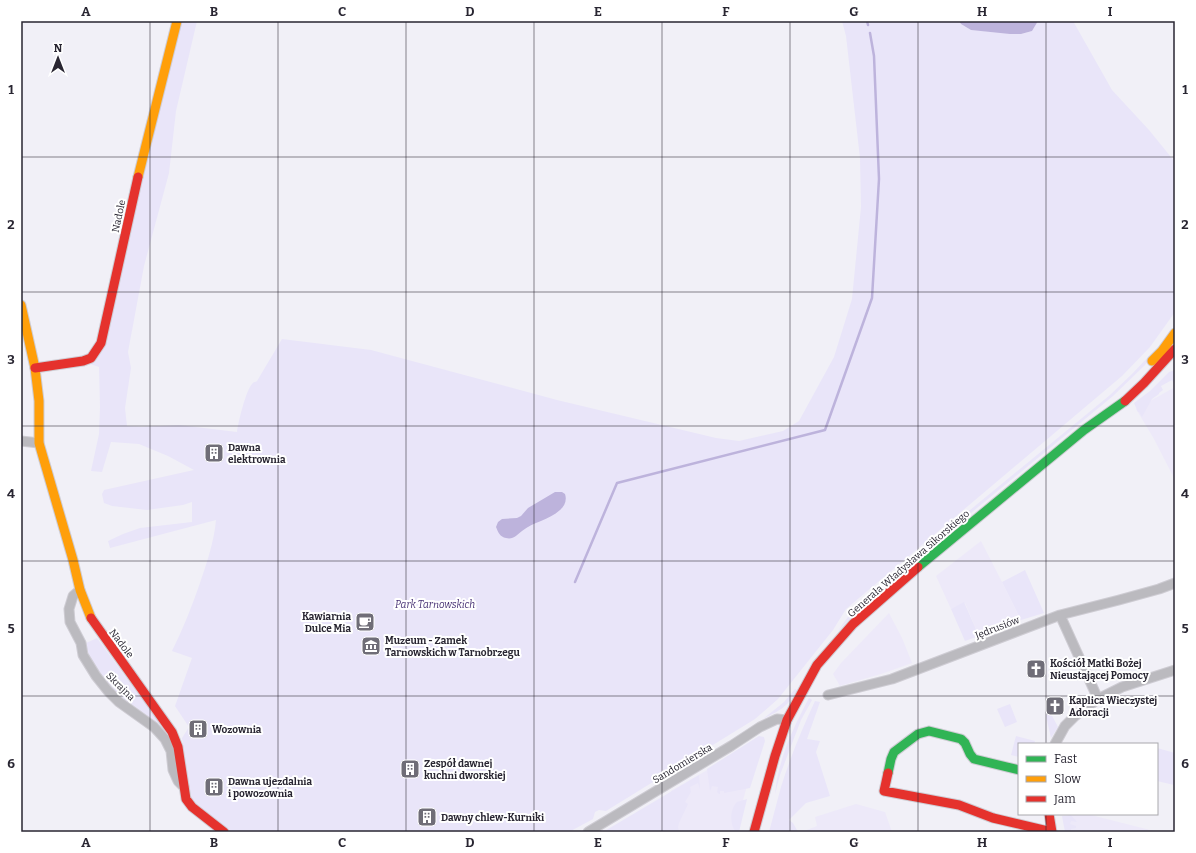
<svg xmlns="http://www.w3.org/2000/svg" width="1196" height="853" viewBox="0 0 1196 853" font-family="Bitter,serif">
<style>
.built{fill:#ede9f9}
.green{fill:#e9e5f9}
.water{fill:#bdb3dc}
.lines{fill:none;stroke-linecap:round;stroke-linejoin:round}
.stream{stroke:#bdb3dc;stroke-width:2.5}
.street-casing{stroke:#ceccd3;stroke-width:11}
.fast-casing{stroke:#ceccd3;stroke-width:11}
.slow-casing{stroke:#ceccd3;stroke-width:11}
.jam-casing{stroke:#ceccd3;stroke-width:11}
.street{stroke:#bbbabf;stroke-width:9}
.fast{stroke:#30b455;stroke-width:9}
.slow{stroke:#ff9f0a;stroke-width:9}
.jam{stroke:#e5322d;stroke-width:9}
.grid{fill:none;stroke:#292632;stroke-width:1;stroke-opacity:0.55}
.labels{text-anchor:middle;stroke-width:4;stroke-linejoin:round;paint-order:stroke}
.street-label{font-size:10px;fill:#292632;stroke:#fff}
.poi-label{font-size:10px;font-weight:bold;fill:#292632;stroke:#fff;text-anchor:start}
.park-label{font-size:10px;font-style:italic;fill:#463073;stroke:#fff}
.neatline{fill:none;stroke:#292632;stroke-width:1.5}
.grid-label{font-size:13px;text-anchor:middle;font-weight:bold;fill:#292632}
</style>
<rect width="100%" height="100%" fill="#f1f0f7"/>
<path class="built" d="M1175 387V480L1154 439 1136 409Z
M981 541 1002 582 1021 620 979 636 965 603 951 609 936 576Z
M889 613 902 638 912 663 884 673 840 686 833 674 841 663Z
M754 743 758 747 734 832H669L671 791Z
M856 804 885 812 892 832H802L817 826 815 817Z
M1068 814H1087L1158 832H1071Z"/>
<path class="green" d="M181 21H197L176 111 169 173 144 266 128 352 131 368 125 408 127 426 142 427 179 425 237 432C238 423 246 390 252 384 253 382 256 382 257 381L282 339 371 350 557 400 716 438 739 441 783 431 799 421 834 357 852 299 861 207 860 158 846 36 842 21H958L961 24 971 30 1021 34 1032 31 1038 21H1073L1112 90 1149 130 1175 162V312L1150 347 1122 376 846 609 833 630 778 699 755 719 606 811 599 810 595 812 593 819 569 832H230L191 802 182 738 189 727 175 706 192 658 172 651C183 629 192 606 200 583 207 562 214 542 216 520L110 548 108 541 123 534 140 528 192 522V502L183 505 147 510 112 506 104 503 102 494 104 490 194 470 168 456 139 444 111 442 102 472 91 471 99 434 100 407 99 367 90 364 127 246Z
M1149 356 1152 357 1144 366 1113 396 926 550 908 561 1110 395 1132 374Z
M1175 370V385L1172 380 1161 386 1163 390 1159 393V394L1152 399 1142 417 1139 412H1138L1134 403 1150 391 1169 372Z
M1025 570 1044 613 1021 620 1002 582Z
M883 583 873 595 838 631C849 614 866 595 883 583Z
M964 602 979 636 965 641 951 609Z
M97 638 168 734 141 715 102 682 84 644Z
M795 689 797 690C787 708 780 710 763 719L784 702Z
M809 698 811 699 812 700 801 720 780 775 775 794C778 760 793 728 809 698Z
M815 701 820 702 807 739 820 741 816 752 830 796 806 803 789 820 793 823 798 832H769C773 817 777 802 781 787 790 758 802 729 815 701Z
M1010 704 1017 722 1005 727 997 709Z
M1051 710 1050 712 1058 727 1051 738 1046 716 1048 712Z
M759 736 764 737 765 741 750 788 724 793V791H720V794H719L717 792 718 787 712 786 710 791 707 769Z
M1016 736 1035 741 1034 744H1019V757L1011 755Z
M1157 748 1175 753V780L1174 785 1157 781Z
M699 775 700 789 698 783 690 787 691 792 685 802 688 804 679 823 678 827 679 832H603Z
M747 799 739 832H736C729 824 730 809 737 802Z
M1071 815 1077 822 1071 821 1070 824 1076 826V828L1071 829V832H1065L1062 816Z"/>
<path class="water" d="M959 21H1038L1032 31 1021 34H1010L971 30 961 24Z
M555 492H562L565 494C567 500 565 506 560 510 549 520 533 522 522 531 517 535 513 540 506 538 500 537 498 532 496 527L498 522 502 519 517 518 521 516 528 508Z"/>
<g class="lines">
<path class="stream" d="M867 21 868 25
M575 582 617 483 825 430 872 298 879 179 874 56 870 33"/>
<g class="street-casing">
<path id="street" d="M21 441 39 443
M80 590 73 596 69 609 70 622 81 643 83 655 96 676 108 691 119 702 154 727 165 739 171 751 173 770 178 781 184 787
M1060 615 1098 699
M828 695 892 679 1060 615 1119 600 1159 589 1175 583
M1055 744 1065 726 1075 716 1098 699 1122 687 1175 670
M588 832 731 746 760 727 777 719 787 720"/>
</g>
<g class="fast-casing">
<path id="fast" d="M918 567 1084 430 1125 401
M888 773 891 759 894 752 918 734 929 731 961 739 965 743 970 754 974 759 1019 770"/>
</g>
<g class="slow-casing">
<path id="slow" d="M138 177 177 21
M21 305 35 368 39 401V443L73 560 80 590 91 618
M1152 361 1162 351 1175 333"/>
</g>
<g class="jam-casing">
<path id="jam" d="M35 368 83 361 91 358 101 343 138 177
M1125 401 1144 383 1175 349
M91 618 172 732 178 747 186 799 192 807 224 832
M888 773 884 791 959 805 993 818 1052 832 1049 814
M754 832 775 756 787 720 817 665 853 624 918 567"/>
</g>
<use href="#street" class="street"/>
<use href="#fast" class="fast"/>
<use href="#slow" class="slow"/>
<use href="#jam" class="jam"/>
</g>
<path class="grid" d="M150 21V832M278 21V832M406 21V832M534 21V832M662 21V832M790 21V832M918 21V832M1046 21V744M21 157H1175M21 292H1175M21 426H1175M21 561H1175M21 696H1175M1046 814V832"/>
<defs>
<g id="building-square" transform="scale(1)"><rect x="-9" y="-9" width="18" height="18" rx="4" fill="#6f6d77" stroke="#fff"/><path d="M-4-6H4V6H1V3H-1V6H-4ZM-2.5-4.3h1.7v1.8h-1.7ZM.8-4.3h1.7v1.8H.8ZM-2.5-1h1.7V.8h-1.7ZM.8-1h1.7V.8H.8Z" fill="#fff"/></g>
<g id="cafe-square" transform="scale(1)"><rect x="-9" y="-9" width="18" height="18" rx="4" fill="#6f6d77" stroke="#fff"/><path d="M-5.5-4.5H6V0H3Q3 3.5 0 3.5H-2.5Q-5.5 3.5-5.5 0ZM3-3.2v2h1.7v-2ZM-6 4.5H4V6H-6Z" fill="#fff"/></g>
<g id="museum-square" transform="scale(1)"><rect x="-9" y="-9" width="18" height="18" rx="4" fill="#6f6d77" stroke="#fff"/><path d="M0-6L6-3V-2H-6V-3ZM-5-1h2V3h-2ZM-1-1h2V3h-2ZM3-1h2V3H3ZM-6 4H6V6H-6Z" fill="#fff"/></g>
<g id="church-square" transform="scale(1)"><rect x="-9" y="-9" width="18" height="18" rx="4" fill="#6f6d77" stroke="#fff"/><path d="M-1.2-6h2.4v3.5h3.3v2.4h-3.3V6h-2.4V-.1h-3.3v-2.4h3.3Z" fill="#fff"/></g>
</defs>
<g fill-rule="evenodd">
<use href="#building-square" x="214" y="453"/>
<use href="#cafe-square" x="365" y="622"/>
<use href="#museum-square" x="371" y="646"/>
<use href="#church-square" x="1036" y="669"/>
<use href="#church-square" x="1055" y="706"/>
<use href="#building-square" x="198" y="729"/>
<use href="#building-square" x="410" y="769"/>
<use href="#building-square" x="214" y="787"/>
<use href="#building-square" x="427" y="817"/>
</g>
<g class="labels">
<g class="street-label">
<text transform="translate(118 216) rotate(-78)" y="4">Nadole</text>
<text transform="translate(908 563) rotate(-41)" y="4">Generała Władysława Sikorskiego</text>
<text transform="translate(997 627) rotate(-21)" y="4">Jędrusiów</text>
<text transform="translate(122 643) rotate(53)" y="4">Nadole</text>
<text transform="translate(121 686) rotate(45)" y="4">Skrajna</text>
<text transform="translate(682 763) rotate(-31)" y="4">Sandomierska</text>
</g>
<g class="poi-label">
<text x="228" y="451">Dawna<tspan x="228" dy="12">elektrownia</tspan></text>
<text x="351" y="620" text-anchor="end">Kawiarnia<tspan x="351" dy="12">Dulce Mia</tspan></text>
<text x="385" y="644">Muzeum - Zamek<tspan x="385" dy="12">Tarnowskich w Tarnobrzegu</tspan></text>
<text x="1050" y="667">Kościół Matki Bożej<tspan x="1050" dy="12">Nieustającej Pomocy</tspan></text>
<text x="1069" y="704">Kaplica Wieczystej<tspan x="1069" dy="12">Adoracji</tspan></text>
<text x="212" y="733">Wozownia</text>
<text x="424" y="767">Zespół dawnej<tspan x="424" dy="12">kuchni dworskiej</tspan></text>
<text x="228" y="785">Dawna ujezdalnia<tspan x="228" dy="12">i powozownia</tspan></text>
<text x="441" y="821">Dawny chlew-Kurniki</text>
</g>
<g class="park-label">
<text x="435" y="608">Park Tarnowskich</text>
</g>
</g>
<rect width="1196" height="853" fill="none" stroke="#ffffff" stroke-width="44"/>
<rect x="1018" y="743" width="140" height="72" fill="#ffffff" stroke="#a9a8ad"/>
<rect x="1026" y="756" width="20" height="6" fill="#30b455" stroke="#a9a8ad"/>
<text x="1054" y="763" font-size="12" fill="#292632">Fast</text>
<rect x="1026" y="776" width="20" height="6" fill="#ff9f0a" stroke="#a9a8ad"/>
<text x="1054" y="783" font-size="12" fill="#292632">Slow</text>
<rect x="1026" y="796" width="20" height="6" fill="#e5322d" stroke="#a9a8ad"/>
<text x="1054" y="803" font-size="12" fill="#292632">Jam</text>
<g transform="translate(58 58)" stroke="#ffffff" stroke-width="3" paint-order="stroke">
<path d="M0-3L7 15L0 10L-7 15Z" fill="#292632"/>
<text y="-6" font-size="11" font-weight="bold" text-anchor="middle" fill="#292632">N</text>
</g>
<rect x="22" y="22" width="1152" height="809" class="neatline"/>
<g class="grid-label">
<text x="86" y="16">A</text>
<text x="214" y="16">B</text>
<text x="342" y="16">C</text>
<text x="470" y="16">D</text>
<text x="598" y="16">E</text>
<text x="726" y="16">F</text>
<text x="854" y="16">G</text>
<text x="982" y="16">H</text>
<text x="1110" y="16">I</text>
<text x="11" y="94">1</text>
<text x="1185" y="94">1</text>
<text x="11" y="229">2</text>
<text x="1185" y="229">2</text>
<text x="11" y="364">3</text>
<text x="1185" y="364">3</text>
<text x="11" y="498">4</text>
<text x="1185" y="498">4</text>
<text x="11" y="633">5</text>
<text x="1185" y="633">5</text>
<text x="11" y="768">6</text>
<text x="1185" y="768">6</text>
<text x="86" y="847">A</text>
<text x="214" y="847">B</text>
<text x="342" y="847">C</text>
<text x="470" y="847">D</text>
<text x="598" y="847">E</text>
<text x="726" y="847">F</text>
<text x="854" y="847">G</text>
<text x="982" y="847">H</text>
<text x="1110" y="847">I</text>
</g>
</svg>
